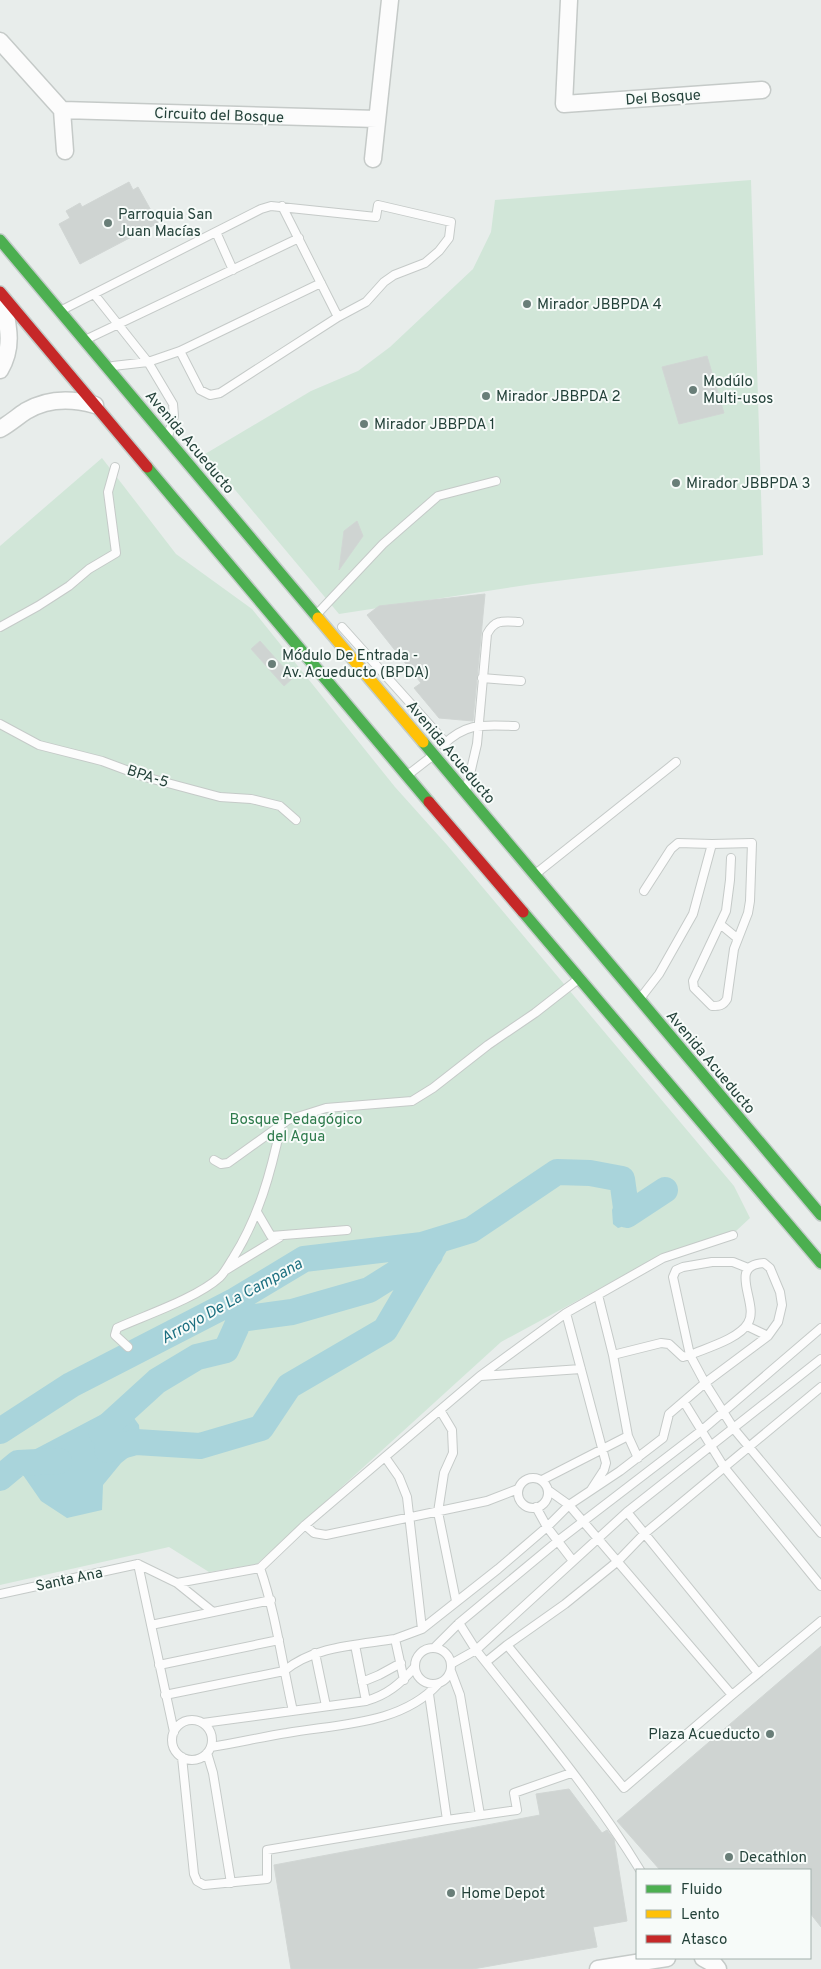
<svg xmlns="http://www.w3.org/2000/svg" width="821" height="1969" viewBox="0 0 821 1969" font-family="Overpass,sans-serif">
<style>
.green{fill:#d1e6d8}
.water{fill:#a9d4db}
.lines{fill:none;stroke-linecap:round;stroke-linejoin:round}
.river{stroke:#a9d4db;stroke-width:26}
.building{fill:#cfd4d2;stroke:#d1d6d4}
.lane-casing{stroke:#c5cac8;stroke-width:10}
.street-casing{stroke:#c5cac8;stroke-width:19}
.fast-casing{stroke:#c3ccc9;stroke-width:14}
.slow-casing{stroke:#c3ccc9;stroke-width:14}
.jam-casing{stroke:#c3ccc9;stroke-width:14}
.lane{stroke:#fcfcfc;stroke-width:8}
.street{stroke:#fcfcfc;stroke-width:16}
.fast{stroke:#4caf50;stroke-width:11}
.slow{stroke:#ffc107;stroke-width:11}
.jam{stroke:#c62828;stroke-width:11}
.poi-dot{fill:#697e78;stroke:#f7fbf9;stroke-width:2}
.labels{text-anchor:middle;stroke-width:4;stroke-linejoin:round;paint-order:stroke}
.street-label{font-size:15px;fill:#24423a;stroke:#f7fbf9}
.poi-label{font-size:15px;fill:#24423a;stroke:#f7fbf9;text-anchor:start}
.park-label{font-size:15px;fill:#2d7a4b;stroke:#f7fbf9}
.water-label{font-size:16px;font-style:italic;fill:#1c6f80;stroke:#f7fbf9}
</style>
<rect width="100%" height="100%" fill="#e8edeb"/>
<path class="green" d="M751 180 763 555 533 584 339 614 205 454 311 391 358 371 390 347 473 269 491 232 495 200Z
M102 458 176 554 252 609 395 787 447 845 734 1186 750 1218 736 1231 667 1252 501 1342 257 1564 209 1572 169 1547 0 1585V546Z"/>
<path class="water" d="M620 1199C623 1203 627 1203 630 1206 639 1215 627 1226 618 1228L613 1224 612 1210 616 1200Z
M123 1403 139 1425 141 1447 121 1463 103 1485 102 1510 67 1518 41 1501 23 1475 26 1454Z"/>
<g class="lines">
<path class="river" d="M0 1431 71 1385 236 1300 304 1259 422 1245 471 1230 557 1172 590 1173 622 1179 627 1215 665 1190
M101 1432 157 1381 197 1357 226 1350 240 1319 292 1312 369 1290 404 1268 430 1255
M107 1450 136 1442 200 1446 261 1428 289 1386 385 1330 438 1240
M0 1478 18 1463 59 1461"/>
</g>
<path class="building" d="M129 182 133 190 138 187 158 223 80 264 59 224 70 218 66 211 80 203 82 207Z
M707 356 724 413 679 424 662 367Z
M357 521 363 536 339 570 344 531Z
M485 594 473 721 439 718 414 688 421 683 367 615 379 606Z
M260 641 293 678 284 686 251 649Z
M821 1646V1927L810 1913V1870H660L617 1821Z
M569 1789 602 1833 607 1830 614 1839 627 1921 593 1927 597 1947 473 1969H291L274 1865 540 1815 536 1794Z"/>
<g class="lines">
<g class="lane-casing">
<path id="lane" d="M282 206 338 317
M216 232 233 270
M94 294 148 362 173 404 174 416 169 433
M62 310 261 209 271 206 376 217 378 205 451 222 449 238 439 251 425 263 394 275 384 282 366 302 338 317 220 393 210 395 200 390 180 351
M87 339 299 238
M113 366 148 362 180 351 321 283
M318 613 383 544 438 496 496 481
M0 627 38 606 69 586 89 569 116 553 108 492 115 467
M342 627 446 743
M482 678 521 681
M0 724 39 745 102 761 145 777 220 797 251 799 280 806 296 820
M443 745C467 722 483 725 515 726
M409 774 431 757
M467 787 477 744 487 634C495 619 503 621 519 622
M538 872 676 762
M644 891 671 849 678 843 712 844
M720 924 737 938
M642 996 659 974 693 914 712 844 752 843 750 901 748 913 734 949 727 999C723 1006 719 1006 712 1006L694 988 693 981 726 911 730 880 731 858
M214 1160 221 1164 228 1163 288 1120 326 1108 412 1101 433 1088 488 1045 535 1013 576 981
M257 1212 271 1236 347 1230
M226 1270 280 1237
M598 1295 613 1355 628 1436 638 1458
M566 1313 606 1463 604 1470 591 1490
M747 1326 768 1336
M128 1347 115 1335 117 1328C146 1315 197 1298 220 1277 225 1272 229 1264 233 1258 259 1217 271 1172 281 1125
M613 1355 661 1343 669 1344 683 1357 690 1355 673 1277 676 1270 683 1267 712 1262H733L748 1268
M481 1376 581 1369
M821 1387 644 1534 618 1561 565 1604 507 1645 624 1788 732 1695 821 1621
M684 1402 724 1467 821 1586
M440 1410 305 1525 314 1533 326 1535 487 1501 518 1489
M385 1457 399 1477 407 1497 422 1629
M518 1493a15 15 0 1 1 30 0a15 15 0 1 1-30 0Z
M542 1480 628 1436
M548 1490 569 1505 732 1695
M536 1507 547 1527 573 1561
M627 1512 758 1673
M138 1564 177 1583 260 1568C276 1614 282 1663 293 1711
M138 1564 174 1732
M260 1568 305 1525
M177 1583 213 1612
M0 1594 138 1564
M456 1601 438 1512 444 1473 453 1453 452 1430 440 1410 480 1376 566 1313 663 1258 733 1235
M459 1623 476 1650C532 1721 593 1793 640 1870
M151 1625 271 1600
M355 1645 366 1701
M415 1666a18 18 0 1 1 36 0a18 18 0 1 1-36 0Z
M434 1648 459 1623 559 1540 701 1431 821 1328
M315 1653 326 1706
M486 1662 507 1645
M451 1664 476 1650 627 1512 821 1359
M159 1665 279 1640
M451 1671 460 1695 480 1815
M404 1680 395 1639 422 1629 498 1569 547 1527 569 1505 620 1471 663 1438 669 1414 705 1383 768 1336 778 1322 782 1305 780 1292 770 1268 764 1263C726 1265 760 1304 748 1323 739 1339 706 1348 690 1355L705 1383 734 1429 821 1533
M362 1682 379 1675 401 1663
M429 1694 447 1820
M165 1695 284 1671C314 1646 357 1645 395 1639
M172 1740a20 20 0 1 1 40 0a20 20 0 1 1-40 0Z
M203 1723 366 1701C387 1695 400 1684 414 1668
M211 1747C237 1743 261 1737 287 1733 337 1724 401 1725 438 1684
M207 1753 213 1773 231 1883
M182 1757 194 1874 197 1881 204 1885 267 1879V1850L447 1820 517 1810 514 1793 571 1773"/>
</g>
<g class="street-casing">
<path id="street" d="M569 0 564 104 762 90
M0 41 62 110 65 151
M62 110 377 119
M373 159 390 0
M0 370C14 347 8 325 3 300
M0 429C9 424 17 417 26 411 48 398 71 398 95 405
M703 1958 714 1964 718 1969
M598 1969 667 1958"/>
</g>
<g class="fast-casing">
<path id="fast" d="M0 240 318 618
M147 467 429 802
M423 742 821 1215
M523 912 821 1263"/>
</g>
<g class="slow-casing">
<path id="slow" d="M318 618 423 742"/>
</g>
<g class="jam-casing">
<path id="jam" d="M0 292 147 467
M429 802 523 912"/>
</g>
<use href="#lane" class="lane"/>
<use href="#street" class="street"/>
<use href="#fast" class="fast"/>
<use href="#slow" class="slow"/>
<use href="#jam" class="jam"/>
</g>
<g class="poi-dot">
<circle cx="108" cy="223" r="5"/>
<circle cx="527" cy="304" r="5"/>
<circle cx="693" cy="390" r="5"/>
<circle cx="486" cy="396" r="5"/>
<circle cx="364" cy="424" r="5"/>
<circle cx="676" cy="483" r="5"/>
<circle cx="272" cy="664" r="5"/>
<circle cx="770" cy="1734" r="5"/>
<circle cx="729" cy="1857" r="5"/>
<circle cx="451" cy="1893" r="5"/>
</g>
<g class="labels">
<g class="street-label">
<text transform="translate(663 97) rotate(-4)" y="5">Del Bosque</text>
<text transform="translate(219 115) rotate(2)" y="5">Circuito del Bosque</text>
<text transform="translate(190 442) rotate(50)" y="5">Avenida Acueducto</text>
<text transform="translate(451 752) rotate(50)" y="5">Avenida Acueducto</text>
<text transform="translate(148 776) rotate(18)" y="5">BPA-5</text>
<text transform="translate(711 1062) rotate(50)" y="5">Avenida Acueducto</text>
<text transform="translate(69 1579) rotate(-12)" y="5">Santa Ana</text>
</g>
<g class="poi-label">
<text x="118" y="219">Parroquia San<tspan x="118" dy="17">Juan Macías</tspan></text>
<text x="537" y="309">Mirador JBBPDA 4</text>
<text x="703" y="386">Modúlo<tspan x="703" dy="17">Multi-usos</tspan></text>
<text x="496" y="401">Mirador JBBPDA 2</text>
<text x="374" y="429">Mirador JBBPDA 1</text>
<text x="686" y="488">Mirador JBBPDA 3</text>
<text x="282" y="660">Módulo De Entrada -<tspan x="282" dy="17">Av. Acueducto (BPDA)</tspan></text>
<text x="760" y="1739" text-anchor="end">Plaza Acueducto</text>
<text x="739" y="1862">Decathlon</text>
<text x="461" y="1898">Home Depot</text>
</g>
<g class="park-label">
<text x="296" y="1124">Bosque Pedagógico<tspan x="296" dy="17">del Agua</tspan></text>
</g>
<g class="water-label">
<text transform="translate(231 1300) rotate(-29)" y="6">Arroyo De La Campana</text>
</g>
</g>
<rect x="636" y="1869" width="175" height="90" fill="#f7fbf9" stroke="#a3b1ad"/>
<rect x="646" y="1885" width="25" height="8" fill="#4caf50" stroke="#a3b1ad"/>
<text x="681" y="1894" font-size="15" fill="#24423a">Fluido</text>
<rect x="646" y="1910" width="25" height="8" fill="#ffc107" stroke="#a3b1ad"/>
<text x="681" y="1919" font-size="15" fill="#24423a">Lento</text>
<rect x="646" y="1935" width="25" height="8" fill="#c62828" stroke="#a3b1ad"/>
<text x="681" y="1944" font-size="15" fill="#24423a">Atasco</text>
</svg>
